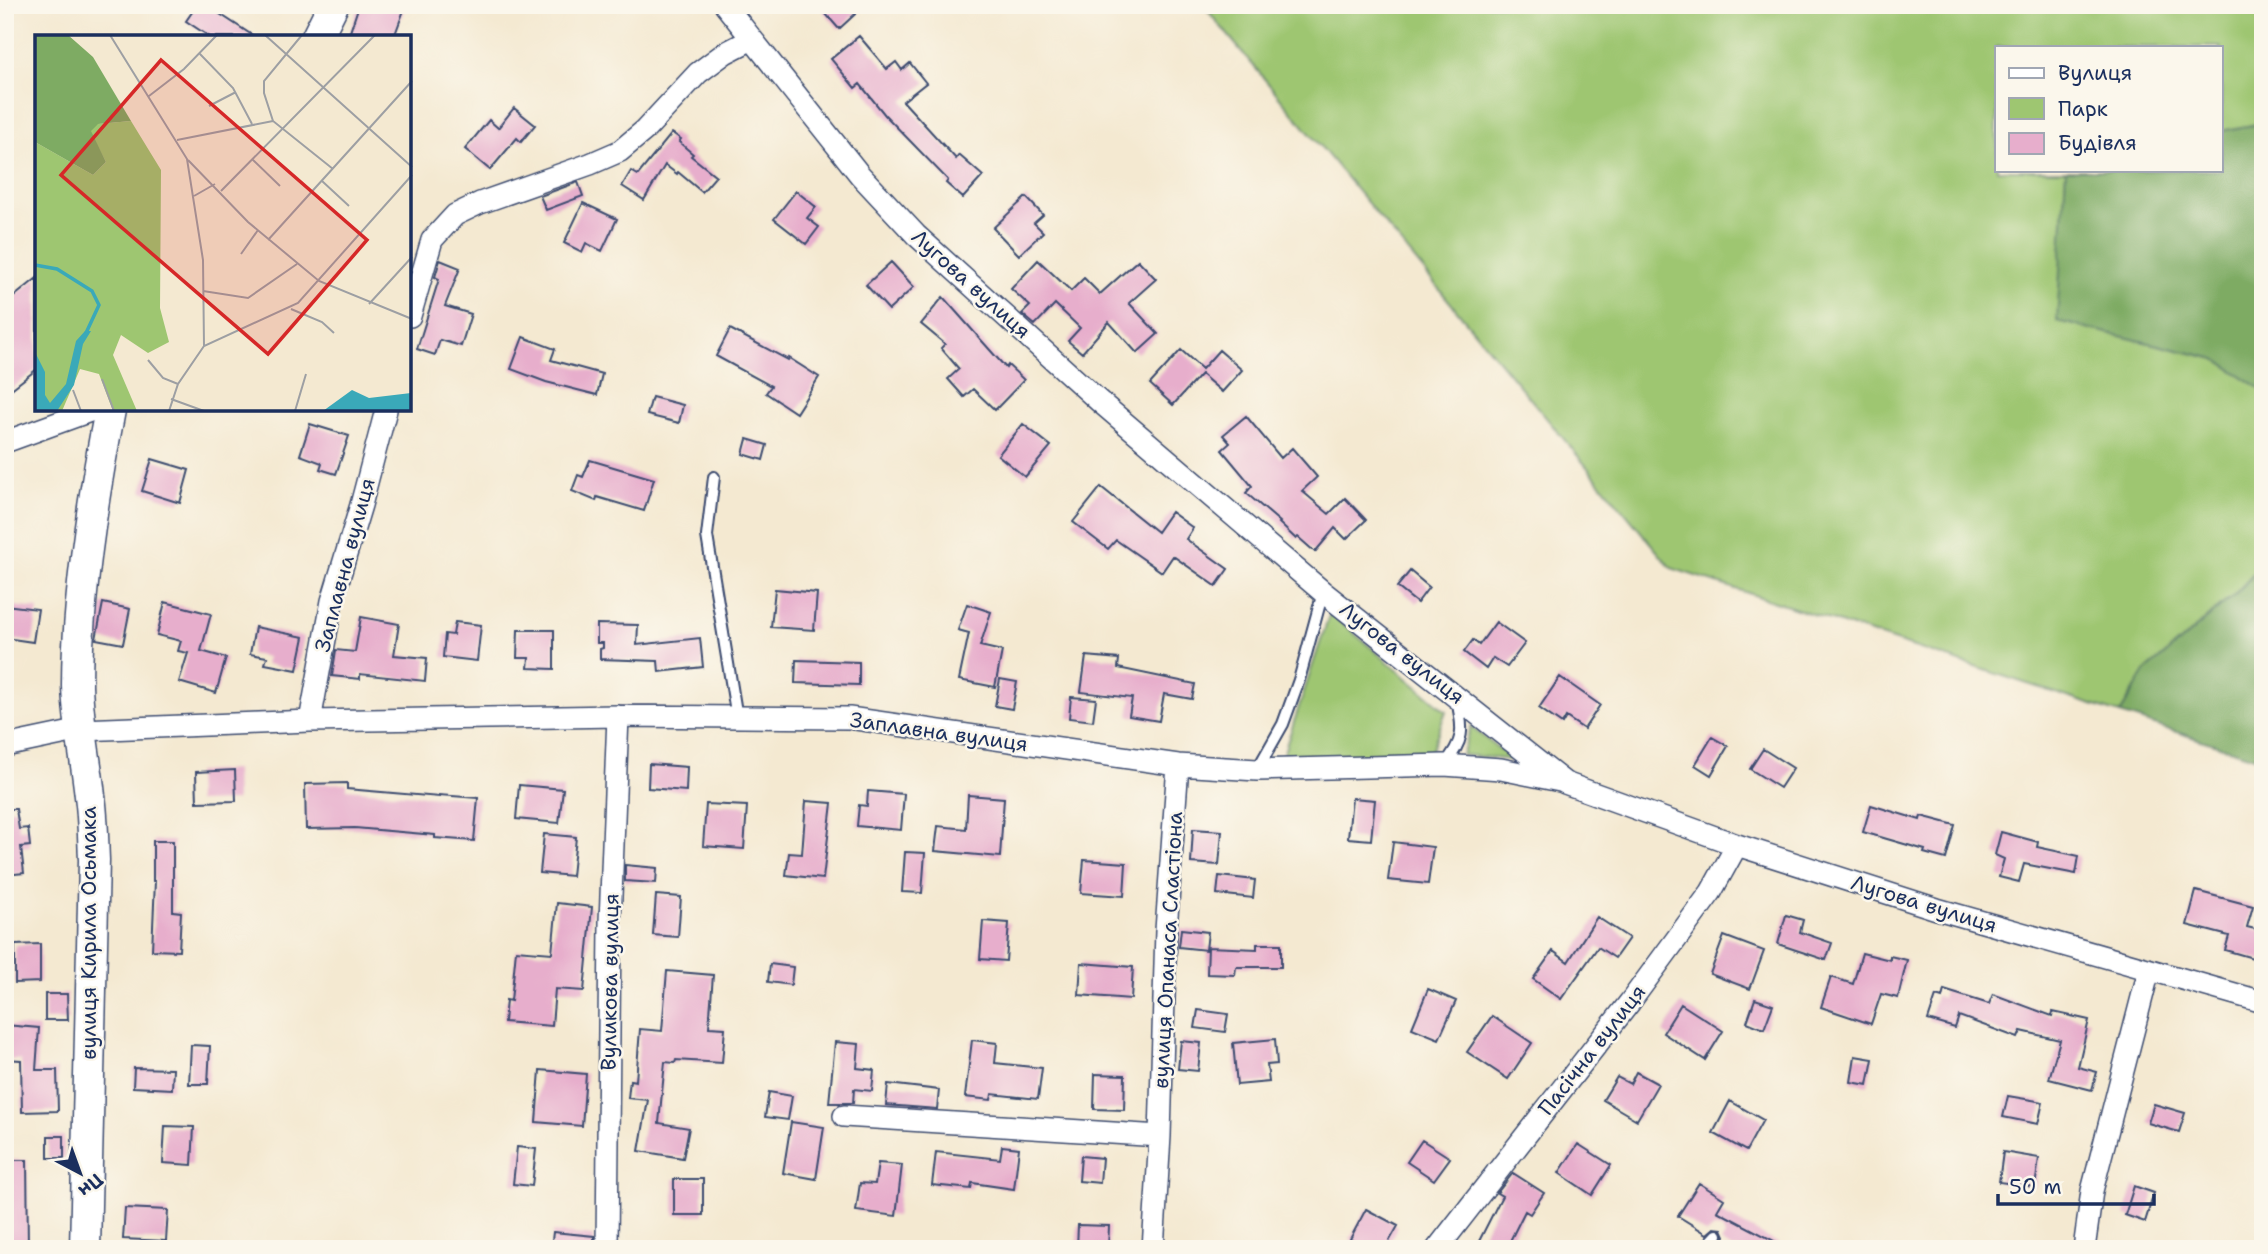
<svg xmlns="http://www.w3.org/2000/svg" width="2268" height="1254" viewBox="0 0 2268 1254" font-family="'Shantell Sans',sans-serif">
<style>
.green{fill:#9ec671;stroke:#5c7a68;stroke-width:2}
.forest{fill:#7eab63;stroke:#4c6d60;stroke-width:2}
.building{fill:#e7aecc}
.lines{fill:none;stroke-linecap:round;stroke-linejoin:round}
.lane-casing{stroke:#3c4b6f;stroke-width:14}
.street-casing{stroke:#3c4b6f;stroke-width:24}
.secondary-casing{stroke:#3c4b6f;stroke-width:33}
.lane{stroke:#fff;stroke-width:10}
.street{stroke:#fff;stroke-width:21}
.secondary{stroke:#fff;stroke-width:30}
.labels{text-anchor:middle;stroke-width:5;stroke-linejoin:round;paint-order:stroke}
.street-label{font-size:21px;fill:#1b2f5e;stroke:#fbf7ec}
.inset-river{fill:none;stroke:#3aa9b9;stroke-width:3.5}
.inset-road{fill:none;stroke:#9d9fa3;stroke-width:2}
.view{fill:#d62828;fill-opacity:0.15;stroke:#d62828;stroke-width:3.5}
.inset-edge{fill:none;stroke:#1b2f5e;stroke-width:3.5}
</style>
<rect width="100%" height="100%" fill="#fbf7ec"/>
<filter id="ink" filterUnits="userSpaceOnUse"><feTurbulence type="fractalNoise" baseFrequency=".0143" numOctaves="2"/><feDisplacementMap in="SourceGraphic" scale="14" xChannelSelector="R" yChannelSelector="G"/><feConvolveMatrix kernelMatrix="1 2 1 2 8 2 1 2 1" color-interpolation-filters="sRGB"/></filter>
<filter id="wash" filterUnits="userSpaceOnUse"><feTurbulence type="fractalNoise" baseFrequency=".00686" numOctaves="4" result="noise"/><feDisplacementMap in="SourceGraphic" scale="28" xChannelSelector="R" yChannelSelector="G"/><feGaussianBlur stdDeviation="1.57" result="paint"/><feColorMatrix in="noise" values="0 0 0 0 0 0 0 0 0 0 0 0 0 0 0 0 0 1.4 0 .05"/><feComposite in="paint" operator="in"/></filter>
<g filter="url(#wash)">
<rect width="100%" height="100%" fill="#f4e9d1"/>
<path class="green" d="M1203 5H2263V123L2221 131V47H1997V170H2066L2058 321 2216 359 2263 390V564L2235 594 2145 672 2120 714 1671 568Z
M1330 613 1446 711 1430 754 1282 758Z
M1471 727 1513 760 1462 755Z"/>
<path class="forest" d="M2263 123V390L2216 359 2057 321 2066 170H2221V131Z
M2263 564V760L2120 714 2145 672 2235 594Z"/>
<g id="blocks">
<path class="building" d="M197 5H206L255 37H210L186 21Z
M359 5H391L404 10 394 37H363L350 32Z
M818 5H865L839 29Z
M859 36 887 69 896 62 902 70 910 63 926 83 903 101 956 159 959 155 983 176 963 198 946 183 948 180 885 115 860 84 855 88 831 59Z
M514 108 535 125 521 142 517 138 490 170 465 149 489 120 498 128Z
M672 133 681 139 679 142 693 154 691 156 716 176 702 192 678 172 677 174 665 165 644 200 622 186 631 171 638 175Z
M578 182 583 196 546 210 540 196Z
M796 191 816 207 807 218 819 227 806 244 774 219Z
M1026 197 1043 215 1034 223 1043 232 1019 255 993 228Z
M583 203 617 219 602 251 586 243 582 252 564 243Z
M440 260 460 268 445 306 471 314 461 346 440 340 435 355 417 349 439 279 435 277Z
M1038 260 1071 291 1084 278 1100 294 1138 260 1156 279 1129 303 1158 334 1137 353 1109 322 1082 353 1068 341 1080 328 1055 304 1035 325 1022 314 1030 306 1011 289Z
M891 262 914 287 889 310 866 285Z
M37 278V369L5 394V304Z
M943 297 1006 368 1008 365 1024 380 995 410 973 389 964 397 948 379 959 369 941 348 945 344 921 324Z
M730 329 788 360 789 358 819 377 796 413 766 393 771 386 716 356Z
M523 337 555 349 551 360 602 374 597 395 546 382 511 369Z
M1181 350 1202 369 1219 350 1242 370 1222 392 1201 374 1173 405 1150 384Z
M652 397 683 405 679 423 647 415Z
M1246 416 1281 458 1292 448 1317 477 1302 491 1329 514 1345 498 1366 520 1346 539 1335 528 1315 552 1298 537 1296 539 1279 523 1280 522 1246 493 1252 486 1222 450 1230 443 1223 435Z
M310 424 349 436 336 474 320 469 322 463 300 455Z
M1023 424 1051 446 1025 477 998 455Z
M747 439 767 445 763 460 743 454Z
M152 459 189 470 180 503 142 491Z
M590 460 654 479 644 511 597 497 596 501 572 491 578 475 583 477Z
M1101 487 1157 532 1171 512 1193 528 1186 539 1228 569 1216 586 1173 556 1162 572 1116 540 1108 549 1073 522Z
M1410 571 1429 587 1417 603 1397 587Z
M775 589 817 593 814 630 771 627Z
M165 602 211 614 201 651 226 658 216 693 179 682 188 653 178 651 181 641 157 635Z
M103 603 130 609 123 644 96 639Z
M967 604 991 612 980 646 1002 651 995 687 959 680 969 633 958 630Z
M5 605 38 609 33 642 5 638Z
M361 617 399 624 394 655 427 658 425 681 360 674V679L332 676 336 650 355 652Z
M455 622 481 625 477 661 443 657 445 634 453 635Z
M1496 622 1525 643 1507 667 1493 658 1486 669 1464 652 1473 640 1479 645Z
M597 624 638 625 637 645 700 638 703 667 659 672 658 661 600 659V649L603 648V643H597Z
M255 627 304 637 297 670 265 664 267 657 250 654Z
M518 630H554V669L528 668 529 658H517Z
M1086 656 1119 659 1118 668 1195 684 1192 699 1164 694 1159 721 1129 716 1132 698 1081 692Z
M796 660 859 662V685L795 683Z
M1560 677 1600 705 1584 729 1566 717 1562 724 1539 708Z
M1000 679 1017 682 1012 709 995 706Z
M1071 697 1096 699 1093 721 1069 718Z
M1712 737 1728 746 1711 775 1695 765Z
M1763 749 1793 768 1780 788 1750 769Z
M649 764 687 767 686 791 648 788Z
M235 770 236 801 197 802 196 772Z
M347 783V789L439 797V795L478 798 474 841 435 838V835L355 828 306 829 305 784Z
M519 785 563 789 559 823 516 819Z
M868 791 904 794 901 830 857 826 859 805 867 806Z
M968 795 1004 798 1000 857 935 851 938 826 966 829Z
M1352 798 1375 800 1371 840 1348 838Z
M806 801 832 803 823 879 786 875 789 853 802 854Z
M706 804 747 806 744 849 703 846Z
M1871 805 1920 820 1921 816 1955 825 1946 859 1924 853 1925 850 1863 832Z
M5 809H16L19 829 28 828 30 846 21 847 24 873 5 875Z
M1193 829 1222 831 1219 865 1191 863Z
M2001 832 2038 842 2037 847 2079 856 2076 874 2024 864 2019 882 1999 877 2004 859 1995 855Z
M544 834 576 837 572 876 540 873Z
M153 841H173V911L181 912 179 951 152 950 155 881H153Z
M1393 842 1433 847 1428 884 1388 880Z
M905 852 925 853 922 893 902 892Z
M1084 860 1126 863 1124 896 1081 893Z
M625 865 657 868 656 883 625 881Z
M1219 876 1255 880 1253 898 1217 894Z
M2196 891 2253 906 2247 927 2263 931V961L2225 950 2229 936 2187 925Z
M656 895 681 897 678 937 653 935Z
M557 903 592 907 584 991 555 989 552 1026 504 1022 506 1000 511 1001 516 950 552 953Z
M1786 915 1803 920 1800 932 1832 943 1826 960 1778 944Z
M1597 917 1629 938 1615 958 1598 947 1561 999 1533 979 1553 951 1568 962Z
M983 921 1009 923 1006 961 980 959Z
M1181 929 1208 932 1206 950 1179 947Z
M1724 936 1764 951 1750 989 1710 974Z
M40 944V982L15 983V945Z
M1257 944H1281V967H1236L1235 975 1207 974 1208 947 1257 949Z
M1862 953 1890 960V956L1907 960 1898 998 1881 994 1871 1024 1821 1007 1831 977 1853 984Z
M1081 963 1133 967 1131 999 1079 995Z
M770 964 793 967 791 985 768 982Z
M667 971 713 975 709 1027 725 1028 722 1063 676 1060 675 1063 665 1062 659 1123 689 1128 683 1158 639 1151 648 1100 628 1098 630 1080 636 1081 640 1029 662 1031Z
M1428 989 1456 1001 1439 1039 1412 1028Z
M1944 990 1989 1004 1993 994 2052 1016 2053 1012 2089 1020 2078 1067 2097 1072 2092 1090 2049 1079 2060 1040 2021 1031 2018 1038 1959 1016 1955 1028 1928 1020 1936 996 1942 998Z
M45 994H67L68 1020H45Z
M1755 999 1773 1005 1764 1029 1747 1022Z
M1681 1004 1723 1031 1705 1060 1663 1033Z
M1198 1010 1228 1014 1225 1032 1195 1028Z
M1492 1016 1532 1043 1508 1079 1467 1052Z
M5 1025 39 1028 36 1070H57L58 1111 22 1112 21 1060 5 1059Z
M1275 1039 1277 1064 1267 1065 1269 1082 1237 1085 1233 1043Z
M972 1040 997 1043 995 1063 1042 1068 1038 1099 992 1094 991 1100 965 1097Z
M1181 1041 1201 1043 1198 1071 1178 1069Z
M835 1042 859 1044 857 1068 874 1070 872 1091 854 1089 853 1103H829Z
M191 1045 210 1046 208 1084H189Z
M1855 1056 1873 1059 1868 1085 1851 1082Z
M134 1068 173 1069 172 1089 133 1087Z
M540 1070 586 1074 582 1126 536 1122Z
M1636 1072 1658 1084 1637 1120 1603 1100 1617 1077 1630 1084Z
M1095 1074 1125 1075 1124 1110 1094 1109Z
M888 1084 939 1090 937 1109 886 1105Z
M769 1092 792 1096 788 1120 765 1117Z
M2008 1096 2043 1102 2038 1124 2003 1117Z
M1730 1101 1763 1120 1746 1151 1713 1133Z
M2154 1104 2185 1113 2179 1132 2148 1123Z
M791 1122 824 1127 816 1179 783 1173Z
M165 1126 194 1127 192 1165 163 1163Z
M48 1136H64V1158H48Z
M1422 1140 1450 1158 1434 1180 1407 1162Z
M1578 1144 1611 1165 1592 1195 1559 1173Z
M1002 1146 1019 1148 1014 1189 972 1183 971 1189 932 1185 936 1152 1000 1159Z
M517 1147 536 1149 532 1186 513 1184Z
M2003 1152 2039 1158 2035 1187 1999 1182Z
M1081 1156 1102 1158 1100 1183 1079 1181Z
M5 1160H27L28 1249H5Z
M878 1163 902 1165 896 1216 856 1211 860 1183 875 1184Z
M1513 1173 1544 1193 1530 1214 1525 1211 1506 1249H1475L1502 1196 1497 1193Z
M674 1179H703V1215H674Z
M1699 1183 1724 1199 1717 1211 1789 1249H1732L1721 1242 1725 1236 1722 1229 1714 1228 1707 1234 1678 1216Z
M2134 1186 2154 1193 2145 1222 2125 1215Z
M125 1208 168 1210 166 1241 123 1239Z
M1366 1209 1398 1226 1385 1249H1368L1350 1239Z
M1078 1225 1109 1226 1108 1249H1077Z
M553 1232 594 1236V1249H551Z"/>
</g>
</g>
<g filter="url(#ink)">
<use href="#blocks" fill-opacity="0" stroke="#3c4b6f" stroke-width="2"/>
<g class="lines">
<g class="lane-casing">
<path id="lane" d="M714 477 707 536 737 718
M1444 765C1464 741 1464 730 1457 701
M1257 770 1283 724 1299 680 1323 592
M1704 1249 1717 1235"/>
</g>
<g class="street-casing">
<path id="street" d="M725 5 860 175 916 235 1099 401 1323 592 1565 783 1737 845 1937 909 2263 1002
M410 316 432 240 455 215 480 203 590 164 620 151 645 130 698 73 725 53 752 39
M5 442 93 410
M310 721 332 601 361 505 386 410
M5 746 81 730 310 721 618 716 849 718 1178 765 1257 770 1444 765 1501 769 1560 781
M844 1116 1160 1136
M607 1249 610 922 618 716
M1153 1249 1160 1136 1166 930 1178 765
M1437 1249 1630 1002 1711 892 1737 845
M2084 1249 2092 1191 2149 970"/>
</g>
<g class="secondary-casing">
<path id="secondary" d="M317 37 333 5
M85 1249 94 860C93 839 93 817 90 796 86 759 78 722 77 685 77 596 93 497 110 410"/>
</g>
<use href="#lane" class="lane"/>
<use href="#street" class="street"/>
<use href="#secondary" class="secondary"/>
</g>
</g>
<g class="labels">
<g class="street-label">
<text transform="translate(971 284) rotate(42)" y="7">Лугова вулиця</text>
<text transform="translate(345 565) rotate(-75)" y="7">Заплавна вулиця</text>
<text transform="translate(1402 653) rotate(38)" y="7">Лугова вулиця</text>
<text transform="translate(939 732) rotate(8)" y="7">Заплавна вулиця</text>
<text transform="translate(1924 904) rotate(17)" y="7">Лугова вулиця</text>
<text transform="translate(89 933) rotate(-90)" y="7">вулиця Кирила Осьмака</text>
<text transform="translate(1168 950) rotate(-87)" y="7">вулиця Опанаса Сластіона</text>
<text transform="translate(610 982) rotate(-89)" y="7">Вуликова вулиця</text>
<text transform="translate(1592 1050) rotate(-52)" y="7">Пасічна вулиця</text>
</g>
</g>
<g transform="translate(35 35)">
<rect width="376" height="376" fill="#f4e9d1"/>
<path d="M96 86 126 135 125 273 134 307 113 318 86 300 78 320 102 376H78L64 339 45 334 27 376H0V107L58 140 71 127 55 96 62 89Z" fill="#9ec671"/>
<path d="M0 0H33L58 22 96 86 63 89 56 96 71 127 58 140 0 107Z" fill="#7eab63"/>
<path d="M50 296H56L48 309 39 350 22 376H0V317L10 337V360L15 368 31 349 41 306ZM317 355 334 363 376 358V376H288Z" fill="#3aa9b9"/>
<path class="inset-river" d="M0 230 22 234 57 256 64 270 51 298"/>
<path class="inset-road" d="M75 0 152 124 168 225 169 311M230 0 377 132M267 0 229 46V58L238 86 298 134M165 19 198 53 217 89M114 61 149 34 182 0M174 71 201 57M142 105 238 86M217 124 245 151M153 125 213 187 284 246 377 284M287 146 314 171M186 156 340 0M159 161 180 149M233 205 377 46M206 219 223 195M168 256 213 263 262 229M334 269 377 222M256 274 287 287 299 298M113 325 128 343 143 349M67 344 79 376M38 355 46 376M136 364 169 376M134 376 143 349 169 311 263 268 377 140M260 376 271 339"/>
<path class="view" d="M126 25 332 205 233 319 26 140Z"/>
<rect width="376" height="376" class="inset-edge"/>
</g>
<rect width="2268" height="1254" fill="none" stroke="#fbf7ec" stroke-width="28"/>
<rect x="1995" y="46" width="228" height="126" fill="#fbf7ec" stroke="#a1a7b3" stroke-width="2"/>
<rect x="2009" y="68" width="35" height="10" fill="#ffffff" stroke="#a1a7b3" stroke-width="2"/>
<text x="2058" y="80" font-size="21" fill="#1b2f5e">Вулиця</text>
<rect x="2009" y="98" width="35" height="21" fill="#9ec671" stroke="#a1a7b3" stroke-width="2"/>
<text x="2058" y="116" font-size="21" fill="#1b2f5e">Парк</text>
<rect x="2009" y="133" width="35" height="21" fill="#e7aecc" stroke="#a1a7b3" stroke-width="2"/>
<text x="2058" y="150" font-size="21" fill="#1b2f5e">Будівля</text>
<g transform="translate(80 1173) rotate(139)" stroke="#fbf7ec" stroke-width="5" paint-order="stroke">
<path d="M0-5L12 26L0 18L-12 26Z" fill="#1b2f5e"/>
<text y="-10" font-size="19" font-weight="bold" text-anchor="middle" fill="#1b2f5e">Пн</text>
</g>
<path d="M1998 1194v10h156v-10" fill="none" stroke="#1b2f5e" stroke-width="3.5"/>
<text x="2009" y="1194" font-size="21" fill="#1b2f5e" stroke="#fbf7ec" stroke-width="5" paint-order="stroke">50 m</text>
</svg>
